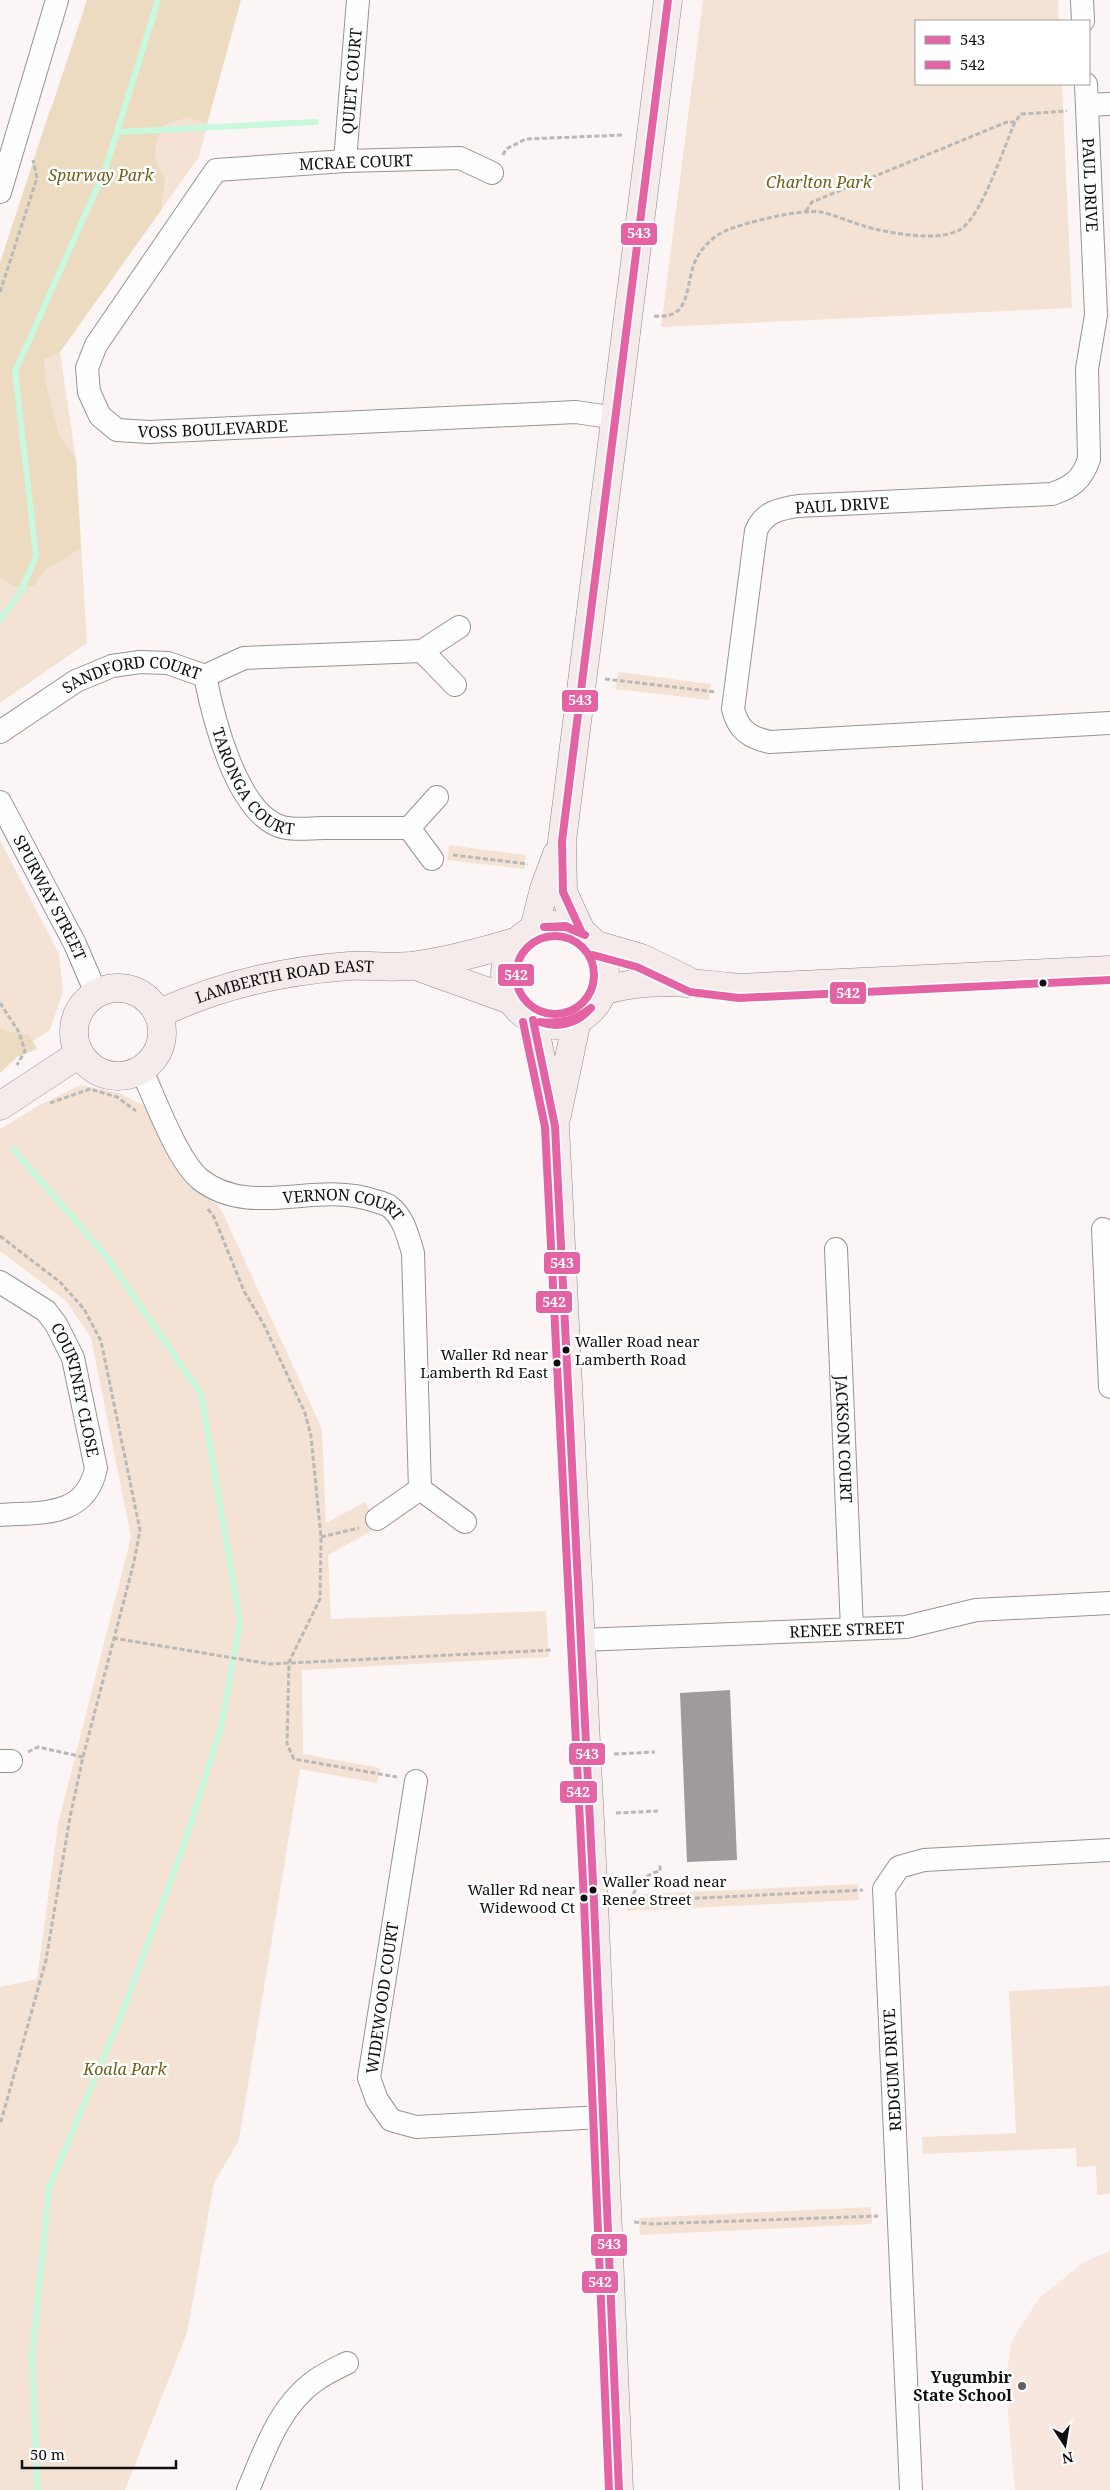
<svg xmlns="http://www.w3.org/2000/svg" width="1110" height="2490" viewBox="0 0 1110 2490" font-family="'Noto Serif',serif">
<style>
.green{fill:#f4e3d4}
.forest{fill:#ecdac1}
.pitch{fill:#f7e7de}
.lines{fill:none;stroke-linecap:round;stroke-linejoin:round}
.stream{stroke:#c8f8dd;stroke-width:6}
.building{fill:#a09a9c}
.street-casing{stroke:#969393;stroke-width:24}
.secondary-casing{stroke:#8c898a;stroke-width:29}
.path{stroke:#b9b8b8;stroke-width:3;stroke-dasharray:5 2.5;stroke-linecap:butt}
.street{stroke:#fffefe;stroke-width:22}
.secondary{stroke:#f5ebeb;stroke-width:28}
.bus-1-casing{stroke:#fff;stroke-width:11}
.bus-2-casing{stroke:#fff;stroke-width:11}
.bus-1{stroke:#e463a4;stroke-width:8}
.bus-2{stroke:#e463a4;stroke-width:8}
.bus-dot{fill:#0f0f0f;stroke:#fff;stroke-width:2}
.poi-dot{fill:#626060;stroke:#fff;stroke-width:2}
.labels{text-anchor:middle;stroke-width:5;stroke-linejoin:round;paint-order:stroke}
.bus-label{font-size:15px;fill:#0f0f0f;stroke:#fff;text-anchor:start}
.street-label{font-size:16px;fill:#0f0f0f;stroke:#fff}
.park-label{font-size:16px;font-style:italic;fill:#6c611a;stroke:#fff}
.poi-label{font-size:16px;font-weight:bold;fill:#0f0f0f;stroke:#fff;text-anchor:end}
.line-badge{stroke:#fff;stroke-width:2}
.badge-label{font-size:14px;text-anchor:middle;font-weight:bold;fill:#fff}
</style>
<rect width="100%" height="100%" fill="#fcf5f6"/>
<path class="green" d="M703 0H1058L1059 21H916V84H1062L1072 308 661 327Z
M213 101 199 157 60 352 76 460 87 643 0 703V263L50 109Z
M618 672 711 684 709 700 615 689Z
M0 840 59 954 63 992 50 1030 0 1062Z
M449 845 526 855 524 869 447 860Z
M80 1085 119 1093 147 1107 174 1165 221 1209 322 1429 326 1523 365 1502 379 1527 328 1555 331 1619 546 1611 549 1657 302 1670 303 1754 380 1768 377 1783 300 1769 239 2140 214 2183 187 2333 125 2490H0V1987L37 1979 58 1824 131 1537 91 1338 66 1301 0 1251V1129L38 1106Z
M858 1884 859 1900 627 1911 626 1895Z
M1110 1986V2194L1097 2195 1096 2166 1077 2167 1076 2148 923 2154 922 2137 1016 2133 1009 1991Z
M871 2207 872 2224 640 2235 639 2218Z"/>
<path class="forest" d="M87 0H241L207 124 188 117 164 125C154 143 150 159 165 177L161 210 60 352 44 359 46 385 59 434 76 460 81 547 68 557 45 570 34 586 16 587 0 578V263Z
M0 1028 5 1031 29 1035 37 1049 17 1057 0 1073Z"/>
<path class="pitch" d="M1110 2251V2490H1015L1005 2382 1012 2340 1040 2297 1084 2262Z"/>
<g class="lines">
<path class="stream" d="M117 132 316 122
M0 620 21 591 36 556 15 372 105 170 158 0
M13 1149 106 1256 201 1394 240 1622 221 1727 184 1845 123 2011 49 2188 32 2355 37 2490"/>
</g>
<path class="building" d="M730 1690 737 1860 687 1862 680 1693Z"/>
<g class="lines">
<g class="street-casing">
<g id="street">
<path d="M1082 0 1083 21"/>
<path id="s1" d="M1086 84 1096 315 1087 369 1089 459C1082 480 1072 487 1052 494L798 506C779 509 764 512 756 531L733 709C738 730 750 738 770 742L1110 723"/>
<path d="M1087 105 1110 104"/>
<path id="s2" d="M345 161 358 0"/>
<path id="s3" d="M492 173 460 158 345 161 216 170 96 345 87 368 89 392 100 416 117 430 149 432 576 412 616 418"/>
<path d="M0 192 57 0"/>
<path d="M422 651 455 685"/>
<path id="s4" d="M205 676C213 717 236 810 279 826 293 831 310 828 325 828 353 828 381 828 409 828"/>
<path id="s5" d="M0 732 76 681 112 666 140 662 168 663 205 676 244 658 422 651 459 627"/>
<path id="s6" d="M0 802 75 944 96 993"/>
<path d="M432 859 409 828 437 797"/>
<path id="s7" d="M141 1069C155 1098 177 1161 201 1180 252 1219 319 1180 375 1201 379 1202 386 1204 389 1206 404 1217 408 1237 413 1253L420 1489"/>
<path d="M1103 1229 1110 1387"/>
<path id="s8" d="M836 1249 852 1629"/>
<path id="s9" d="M0 1282 46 1311 56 1324 73 1358 96 1468C86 1518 41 1512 0 1515"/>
<path d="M377 1519 420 1489 465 1522"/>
<path id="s10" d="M581 1640 906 1627 976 1610 1110 1603"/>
<path d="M0 1761H11"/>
<path d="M416 1781 369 2078 377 2100 391 2120 416 2127 602 2117"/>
<path d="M248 2490C265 2450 279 2406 316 2380 326 2373 337 2368 347 2363"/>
<path d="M911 2490 884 1889 899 1867 924 1860 1110 1850"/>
</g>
</g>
<g class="secondary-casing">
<g id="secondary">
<circle cx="555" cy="975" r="50"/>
<path d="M534 929 544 889 557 854"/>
<path d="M581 931 563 892 562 841 668 0"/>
<path d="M596 945 641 958 685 979"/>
<path d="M416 966 511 1000"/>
<circle cx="118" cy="1032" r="44"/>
<path d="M603 991C647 977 693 983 739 988L1110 970"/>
<path id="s11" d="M158 1014C220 985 281 971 349 966 372 965 396 969 418 965 452 960 485 951 518 941"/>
<path d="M533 1020 555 1126 594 1902 619 2490"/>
<path d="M0 1106 79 1054"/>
<path d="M557 1115 577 1020"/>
</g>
</g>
<path class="path" d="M503 155 506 149 526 139 624 135
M806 211 812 202 1007 122H1015
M0 292 37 178 33 160
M654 316C691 320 685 288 694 264 699 251 709 240 721 233 740 223 800 209 821 212 835 215 850 222 864 226 887 233 940 243 961 229 982 215 1004 147 1015 122L1021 114 1067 111
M605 679 716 692
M453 855 528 864
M0 1003 19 1032 25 1051 17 1065
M50 1103 90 1089 117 1097 136 1111
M208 1209 214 1217 244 1291 264 1325 305 1413 311 1436 321 1537 320 1599 289 1662 287 1744 294 1759 397 1777
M0 1236 60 1282 84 1309 101 1341 140 1530 134 1562 83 1757 70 1817 46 1960 0 2125
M321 1537 359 1528
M113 1638 270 1664 553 1650
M28 1752 38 1747 83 1757
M614 1754 655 1752
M616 1813 658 1811
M630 1901C637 1886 642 1875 660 1871V1864
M620 1902 863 1890
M634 2222 651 2224 878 2216"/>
<use href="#street" class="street"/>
<use href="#secondary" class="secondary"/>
<g class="bus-1-casing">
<path id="bus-1" d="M544 927H566L585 935
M544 927 566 926 585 935
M581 931 563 892 562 841 668 0
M533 1020 555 1126 594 1902 619 2490
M540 1022C561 1024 574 1021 591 1008
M540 1022C559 1029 578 1023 591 1008"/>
</g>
<g class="bus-2-casing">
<path id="bus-2" d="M516 975a39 39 0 1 1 78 0a39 39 0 1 1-78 0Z
M593 955 637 967 690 992 739 998 1110 980
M523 1022 545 1127 584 1902 609 2490"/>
</g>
<use href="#bus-1" class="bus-1"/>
<use href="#bus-2" class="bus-2"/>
</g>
<g class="bus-dot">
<circle cx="1043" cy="983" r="4.5"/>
<circle cx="566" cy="1350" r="4.5"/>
<circle cx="557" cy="1363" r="4.5"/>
<circle cx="593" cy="1890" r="4.5"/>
<circle cx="584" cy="1898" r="4.5"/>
</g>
<circle class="poi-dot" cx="1022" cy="2386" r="5"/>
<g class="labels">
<g class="bus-label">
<text x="575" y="1347">Waller Road near<tspan x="575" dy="18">Lamberth Road</tspan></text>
<text x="548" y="1360" text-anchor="end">Waller Rd near<tspan x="548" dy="18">Lamberth Rd East</tspan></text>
<text x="602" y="1887">Waller Road near<tspan x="602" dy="18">Renee Street</tspan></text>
<text x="575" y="1895" text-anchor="end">Waller Rd near<tspan x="575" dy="18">Widewood Ct</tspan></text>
</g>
<g class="street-label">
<text dy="6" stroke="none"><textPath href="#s2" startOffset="80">QUIET COURT</textPath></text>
<text transform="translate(356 162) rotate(-2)" y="6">MCRAE COURT</text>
<text dy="6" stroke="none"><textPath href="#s1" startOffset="101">PAUL DRIVE</textPath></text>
<text dy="6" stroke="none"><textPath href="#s3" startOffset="685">VOSS BOULEVARDE</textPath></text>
<text transform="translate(842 505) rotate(-3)" y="6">PAUL DRIVE</text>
<text dy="6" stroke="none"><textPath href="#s5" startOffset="149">SANDFORD COURT</textPath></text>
<text dy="6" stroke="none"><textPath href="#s4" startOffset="121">TARONGA COURT</textPath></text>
<text dy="6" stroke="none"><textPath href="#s6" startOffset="108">SPURWAY STREET</textPath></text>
<text dy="6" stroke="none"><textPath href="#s11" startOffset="132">LAMBERTH ROAD EAST</textPath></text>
<text dy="6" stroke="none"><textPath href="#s7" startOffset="275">VERNON COURT</textPath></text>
<text dy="6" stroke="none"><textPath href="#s9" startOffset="140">COURTNEY CLOSE</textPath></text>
<text dy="6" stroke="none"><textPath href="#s8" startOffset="190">JACKSON COURT</textPath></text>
<text dy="6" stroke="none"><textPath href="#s10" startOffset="266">RENEE STREET</textPath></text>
<text transform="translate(382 1998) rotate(-82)" y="6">WIDEWOOD COURT</text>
<text transform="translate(892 2070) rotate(-93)" y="6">REDGUM DRIVE</text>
</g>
<g class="park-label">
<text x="101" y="181">Spurway Park</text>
<text x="819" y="188">Charlton Park</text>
<text x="125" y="2075">Koala Park</text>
</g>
<g class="poi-label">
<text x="1012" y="2383">Yugumbir<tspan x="1012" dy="18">State School</tspan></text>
</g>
</g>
<g class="line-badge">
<rect x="620" y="222" width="38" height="24" rx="5" fill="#e463a4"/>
<rect x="561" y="689" width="38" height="24" rx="5" fill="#e463a4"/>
<rect x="497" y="963" width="38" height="24" rx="5" fill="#e463a4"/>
<rect x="829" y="981" width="38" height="24" rx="5" fill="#e463a4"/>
<rect x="543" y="1251" width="38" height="24" rx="5" fill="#e463a4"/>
<rect x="535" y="1290" width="38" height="24" rx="5" fill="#e463a4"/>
<rect x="568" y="1742" width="38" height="24" rx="5" fill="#e463a4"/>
<rect x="559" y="1780" width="39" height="24" rx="5" fill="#e463a4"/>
<rect x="590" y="2233" width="38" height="24" rx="5" fill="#e463a4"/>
<rect x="581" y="2270" width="38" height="24" rx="5" fill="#e463a4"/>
</g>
<g class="badge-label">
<text x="639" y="238">543</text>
<text x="580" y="705">543</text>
<text x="516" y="980">542</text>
<text x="848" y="998">542</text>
<text x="562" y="1268">543</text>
<text x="554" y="1307">542</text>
<text x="587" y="1759">543</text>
<text x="578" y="1797">542</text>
<text x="609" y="2249">543</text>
<text x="600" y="2287">542</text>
</g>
<rect x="915" y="20" width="175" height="65" fill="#ffffff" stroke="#9f9f9f"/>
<rect x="925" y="36" width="25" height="8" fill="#e463a4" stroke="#9f9f9f"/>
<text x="960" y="45" font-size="15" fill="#0f0f0f">543</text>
<rect x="925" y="61" width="25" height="8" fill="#e463a4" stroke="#9f9f9f"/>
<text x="960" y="70" font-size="15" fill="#0f0f0f">542</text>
<g transform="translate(1065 2445) rotate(168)" stroke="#ffffff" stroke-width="4" paint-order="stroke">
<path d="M0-4L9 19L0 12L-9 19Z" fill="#0f0f0f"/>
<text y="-8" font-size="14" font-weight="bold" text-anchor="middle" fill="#0f0f0f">N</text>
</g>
<path d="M22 2460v8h154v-8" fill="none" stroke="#0f0f0f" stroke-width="2.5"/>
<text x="30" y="2460" font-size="15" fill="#0f0f0f" stroke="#ffffff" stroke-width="4" paint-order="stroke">50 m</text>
</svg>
